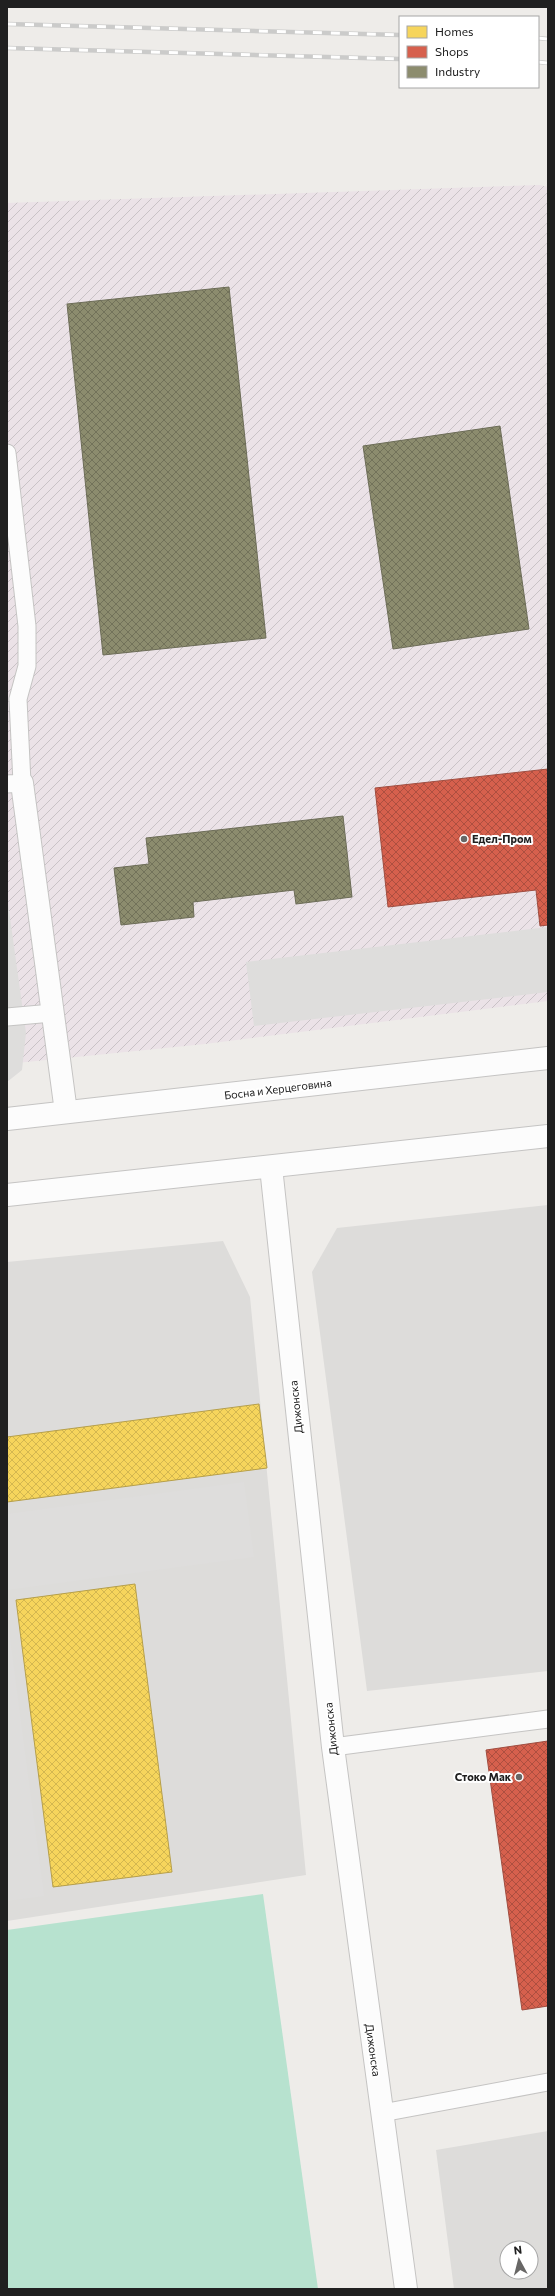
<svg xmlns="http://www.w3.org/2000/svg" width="555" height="2296" viewBox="0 0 555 2296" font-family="Commissioner,sans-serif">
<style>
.residential{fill:#dddcda;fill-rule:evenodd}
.industrial{fill:url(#industrial-furrows)}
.pitch{fill:#b7e2cf}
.parking{fill:#dedddc}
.homes{fill:url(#homes-cross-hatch);stroke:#b69f4a}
.shops{fill:url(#shops-cross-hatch);stroke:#9f4d40}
.industry{fill:url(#industry-cross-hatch);stroke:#6c6c57}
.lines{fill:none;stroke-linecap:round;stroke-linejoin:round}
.service-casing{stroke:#c5c4c3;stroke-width:19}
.minor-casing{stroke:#c5c4c3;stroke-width:24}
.tertiary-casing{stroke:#c5c4c3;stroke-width:24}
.service{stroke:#fcfcfc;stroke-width:17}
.minor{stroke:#fcfcfc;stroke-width:22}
.tertiary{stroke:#fcfcfc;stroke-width:22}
.rail-casing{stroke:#cbcbca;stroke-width:4.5}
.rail{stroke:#fff;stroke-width:3;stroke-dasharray:9;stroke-linecap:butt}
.poi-dot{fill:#686766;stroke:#fff;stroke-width:1.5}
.labels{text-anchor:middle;stroke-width:4;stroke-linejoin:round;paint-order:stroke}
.poi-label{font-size:11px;font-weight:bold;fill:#202020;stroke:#fff;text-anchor:start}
.street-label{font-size:11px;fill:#202020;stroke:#fff}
</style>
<defs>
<pattern id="industrial-furrows" width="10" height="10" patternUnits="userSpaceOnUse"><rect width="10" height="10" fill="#ebe2e7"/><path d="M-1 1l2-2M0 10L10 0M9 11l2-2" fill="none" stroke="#c9c2c6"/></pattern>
<pattern id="homes-cross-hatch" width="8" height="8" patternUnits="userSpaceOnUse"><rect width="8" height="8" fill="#f6d55c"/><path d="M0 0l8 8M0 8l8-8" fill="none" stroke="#d3b750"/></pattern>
<pattern id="shops-cross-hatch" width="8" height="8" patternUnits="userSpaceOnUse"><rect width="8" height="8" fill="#d6604d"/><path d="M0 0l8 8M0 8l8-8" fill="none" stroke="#ad4f40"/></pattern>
<pattern id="industry-cross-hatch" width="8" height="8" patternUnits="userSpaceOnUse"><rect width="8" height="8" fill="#8c8c6e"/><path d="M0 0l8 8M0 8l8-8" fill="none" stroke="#72725a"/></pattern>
</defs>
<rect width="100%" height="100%" fill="#eeece9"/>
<path class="residential" d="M548 1205V1671L367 1691 312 1272 337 1228Z
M223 1241 250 1297 306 1875 7 1921V1262Z
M548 2131V2289H454L436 2150ZM507 2248H531V2272H507Z"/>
<path class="industrial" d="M540 185 548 187V1001L205 1044 7 1064V203Z"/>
<path class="pitch" d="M263 1894 318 2289H8L7 1930Z"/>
<path class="parking" d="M7 896 26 1033 22 1070 7 1082Z
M548 927V992L254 1026 246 962Z
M244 1482 254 1557 7 1590V1514Z
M7 1615 44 1896 7 1901Z"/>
<path class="homes" d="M259 1404 267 1468 7 1502V1437Z
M135 1584 172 1872 53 1887 16 1600Z"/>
<path class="shops" d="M548 769V925L540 926 536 890 388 907 375 788Z
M548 1741V2006L522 2010 486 1750Z"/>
<path class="industry" d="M229 287 266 638 103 655 67 304Z
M500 426 529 629 393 649 363 446Z
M343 816 352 897 296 904 294 890 193 902 194 917 121 925 114 868 149 864 146 838Z"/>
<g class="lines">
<g class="service-casing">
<path id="service" d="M7 453 27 626V666L18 699 22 783 7 784
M7 1017 52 1013
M333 1747 548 1719
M382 2113 548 2082"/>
</g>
<g class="minor-casing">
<path id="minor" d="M22 783 66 1112
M271 1167 333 1747 406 2289"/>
</g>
<g class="tertiary-casing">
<path id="tertiary" d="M7 1119 548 1058
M7 1195 548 1136"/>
</g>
<use href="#service" class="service"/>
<use href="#minor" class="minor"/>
<use href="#tertiary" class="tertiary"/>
<g class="rail-casing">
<path id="rail" d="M7 24 400 35
M538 38 548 39
M7 48 400 59
M538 62 548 63"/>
</g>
<use href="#rail" class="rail"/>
</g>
<g class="poi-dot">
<circle cx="464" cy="839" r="4"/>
<circle cx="519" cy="1777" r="4"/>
</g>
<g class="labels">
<g class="poi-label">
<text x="472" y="843">Едел-Пром</text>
<text x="511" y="1781" text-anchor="end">Стоко Мак</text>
</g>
<g class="street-label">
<text transform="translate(278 1089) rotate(-7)" y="4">Босна и Херцеговина</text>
<text transform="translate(296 1407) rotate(-96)" y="4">Дижонска</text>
<text transform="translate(331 1729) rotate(-96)" y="4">Дижонска</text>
<text transform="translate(373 2050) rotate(82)" y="4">Дижонска</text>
</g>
</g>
<rect width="555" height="2296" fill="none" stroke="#202020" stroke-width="16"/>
<rect x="399" y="16" width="140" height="72" fill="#ffffff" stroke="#a6a6a6"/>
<rect x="407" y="26" width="20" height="12" fill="#f6d55c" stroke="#a6a6a6"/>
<text x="435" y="36" font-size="12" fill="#202020">Homes</text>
<rect x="407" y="46" width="20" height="12" fill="#d6604d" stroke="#a6a6a6"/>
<text x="435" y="56" font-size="12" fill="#202020">Shops</text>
<rect x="407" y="66" width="20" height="12" fill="#8c8c6e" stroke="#a6a6a6"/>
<text x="435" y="76" font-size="12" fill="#202020">Industry</text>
<g transform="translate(519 2260) rotate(353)"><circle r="19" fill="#ffffff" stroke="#a6a6a6"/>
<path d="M0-3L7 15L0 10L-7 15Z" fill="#686766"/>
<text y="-6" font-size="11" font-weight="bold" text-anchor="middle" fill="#202020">N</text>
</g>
</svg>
